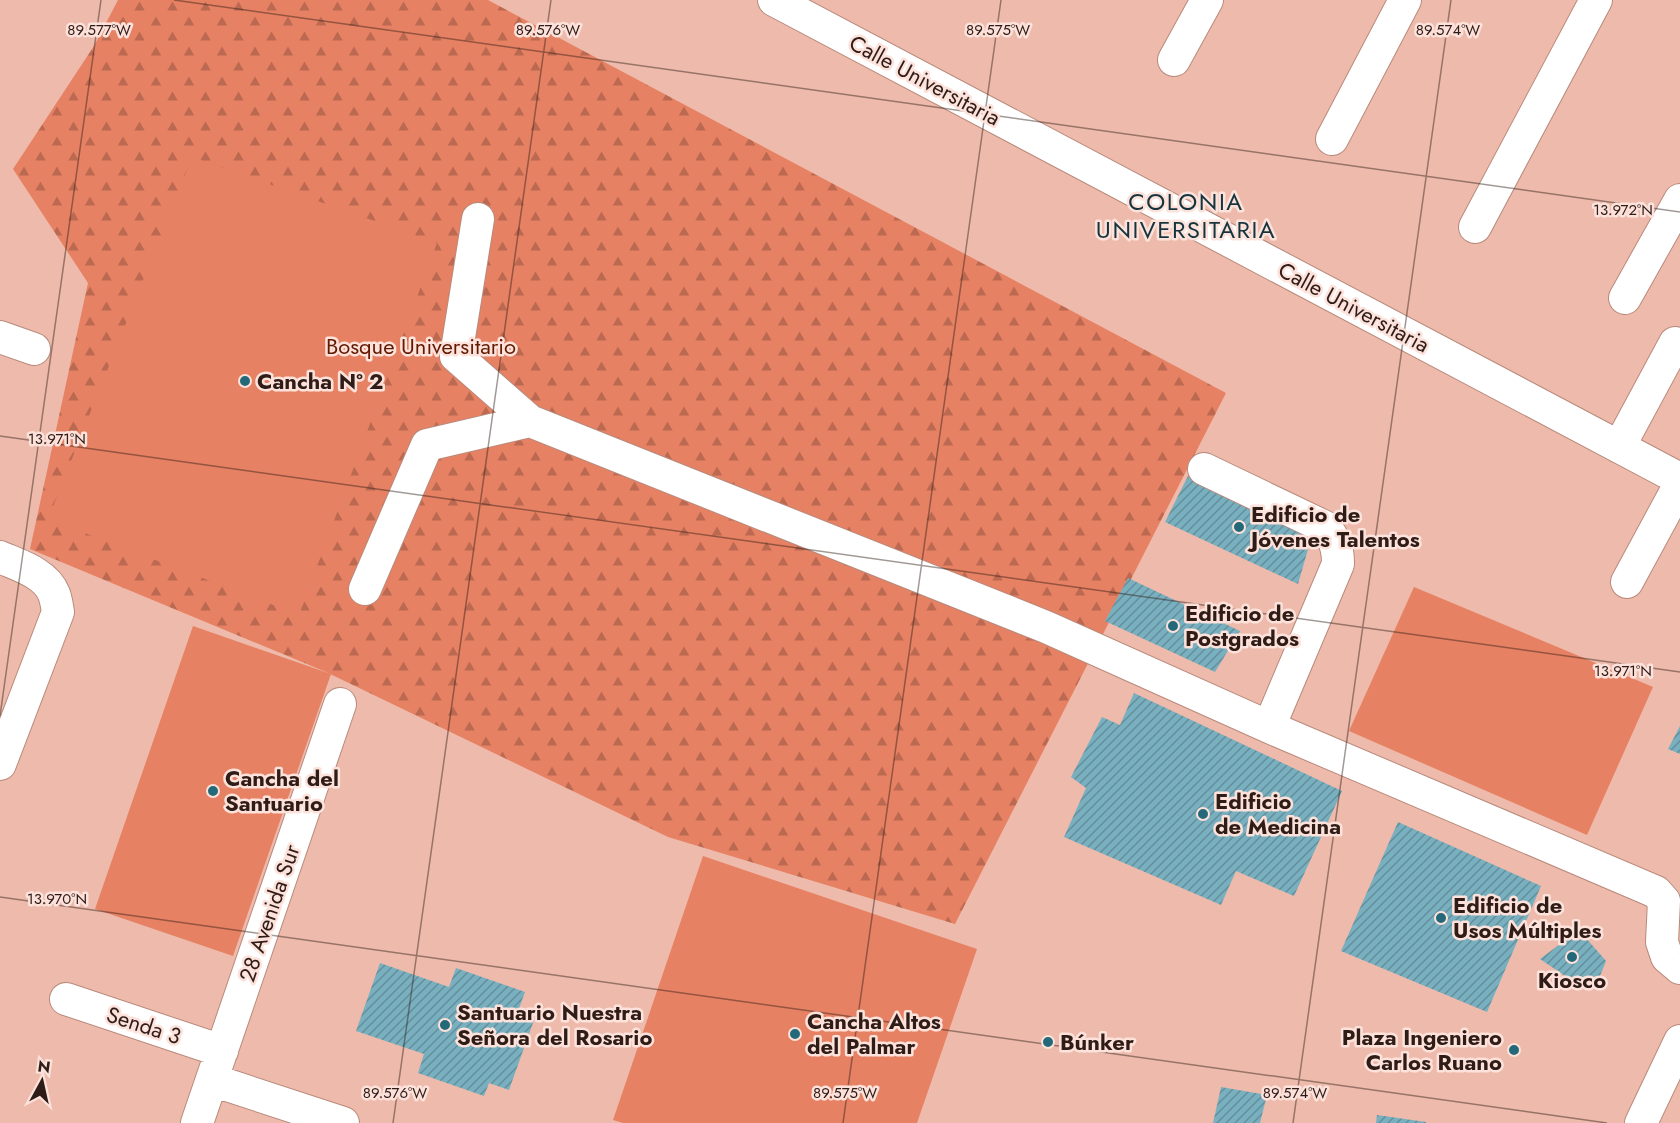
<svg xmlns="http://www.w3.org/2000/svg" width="1680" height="1123" viewBox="0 0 1680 1123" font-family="Jost,sans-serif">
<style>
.forest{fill:url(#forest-firs)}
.pitch{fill:#e78163}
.building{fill:url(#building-hatch)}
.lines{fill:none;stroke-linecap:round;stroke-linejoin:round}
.minor-casing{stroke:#b98a7c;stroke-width:34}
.minor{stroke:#fff;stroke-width:32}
.ticks{fill:none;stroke:#2f1c17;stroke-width:1.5;stroke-opacity:0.45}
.poi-dot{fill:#246979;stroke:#fce2da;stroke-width:2}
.labels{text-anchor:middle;stroke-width:5;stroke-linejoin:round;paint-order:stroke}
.street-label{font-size:22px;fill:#2f1c17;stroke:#fce2da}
.park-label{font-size:22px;fill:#621901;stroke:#fce2da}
.poi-label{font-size:22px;font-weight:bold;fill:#2f1c17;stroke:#fce2da;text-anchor:start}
.neighbourhood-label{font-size:24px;letter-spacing:1.5px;fill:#15343d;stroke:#fce2da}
.ticks-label{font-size:15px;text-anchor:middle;fill:#2f1c17;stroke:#fce2da;stroke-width:5;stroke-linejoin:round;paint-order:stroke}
</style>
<defs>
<pattern id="forest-firs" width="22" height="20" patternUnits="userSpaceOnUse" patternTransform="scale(1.5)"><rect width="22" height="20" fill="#e78163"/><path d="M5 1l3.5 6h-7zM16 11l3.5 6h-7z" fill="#bc6951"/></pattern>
<pattern id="building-hatch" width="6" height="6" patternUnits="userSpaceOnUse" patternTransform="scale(1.5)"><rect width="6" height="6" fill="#79b0c0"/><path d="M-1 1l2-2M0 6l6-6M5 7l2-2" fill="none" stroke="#648e9b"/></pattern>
</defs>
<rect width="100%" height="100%" fill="#edbaab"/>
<path class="forest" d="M118 0H488L1226 393 955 924 668 837 326 672 30 549 88 283 13 169 94 46Z"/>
<path class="pitch" d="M192 157 437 243 299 615 48 519Z
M1414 587 1653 687 1587 835 1349 731Z
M193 626 331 674 233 956 95 909Z
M703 856 977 949 917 1123H623L613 1120Z"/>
<path class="building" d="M1188 476 1313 532 1298 584 1165 522Z
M1128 578 1240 631 1215 672 1105 621Z
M1134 693 1342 791 1294 896 1236 871 1221 905 1064 837 1086 788 1071 777 1102 717 1120 725Z
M1680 726V754L1668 749Z
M1398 822 1541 886 1487 1012 1341 951Z
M1579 930 1606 961 1596 986 1588 981 1582 983 1568 978 1540 959Z
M380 963 449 987 456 968 525 992 517 1014 534 1020 509 1090 489 1083 484 1096 418 1073 424 1054 356 1031Z
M1221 1087 1267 1095 1260 1123H1213Z
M1377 1115 1426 1122V1123H1376Z"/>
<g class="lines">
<g class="minor-casing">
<path id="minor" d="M774 0 1680 479
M1174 60 1207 0
M1332 139 1405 0
M478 219 456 356 530 421 1046 627 1269 727 1656 892 1664 901 1662 942 1667 957 1680 968
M1475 227 1596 0
M1625 298 1680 200
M0 337 34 349
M1619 447 1675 343
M1204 469 1325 527C1335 539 1338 548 1338 564L1269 727
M0 557C18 565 46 573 54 594 56 599 57 606 58 612L0 764
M1627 582 1680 484
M365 589 427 445 530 421
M66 999 222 1051
M212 1080 343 1123
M197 1123 340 704
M1641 1123 1680 1041"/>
</g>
<use href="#minor" class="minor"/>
</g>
<path class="ticks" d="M174 0 1680 212M0 436 1680 672M0 716 101 0M0 897 1607 1123M393 1123 551 0M843 1123 1001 0M1293 1123 1451 0"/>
<g class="poi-dot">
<circle cx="245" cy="381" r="6"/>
<circle cx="1239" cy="527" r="6"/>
<circle cx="1173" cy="626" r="6"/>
<circle cx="213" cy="791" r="6"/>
<circle cx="1203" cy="814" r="6"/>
<circle cx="1441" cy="918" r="6"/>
<circle cx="1572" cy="957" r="6"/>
<circle cx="445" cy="1025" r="6"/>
<circle cx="795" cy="1034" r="6"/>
<circle cx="1048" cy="1042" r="6"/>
<circle cx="1514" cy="1050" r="6"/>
</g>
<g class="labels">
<g class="street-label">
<text transform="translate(925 80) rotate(28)" y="8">Calle Universitaria</text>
<text transform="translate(1354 307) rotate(28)" y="8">Calle Universitaria</text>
<text transform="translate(269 913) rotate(-71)" y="8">28 Avenida Sur</text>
<text transform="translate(144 1025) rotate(18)" y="8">Senda 3</text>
</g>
<g class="park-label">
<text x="421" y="354">Bosque Universitario</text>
</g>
<g class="poi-label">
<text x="257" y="389">Cancha Nº 2</text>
<text x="1251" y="522">Edificio de<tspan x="1251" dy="25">Jóvenes Talentos</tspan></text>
<text x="1185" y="621">Edificio de<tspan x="1185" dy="25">Postgrados</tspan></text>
<text x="225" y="786">Cancha del<tspan x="225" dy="25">Santuario</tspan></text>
<text x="1215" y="809">Edificio<tspan x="1215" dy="25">de Medicina</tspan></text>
<text x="1453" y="913">Edificio de<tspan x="1453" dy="25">Usos Múltiples</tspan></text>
<text x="1572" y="988" text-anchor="middle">Kiosco</text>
<text x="457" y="1020">Santuario Nuestra<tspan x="457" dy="25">Señora del Rosario</tspan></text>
<text x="807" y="1029">Cancha Altos<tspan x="807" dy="25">del Palmar</tspan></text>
<text x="1502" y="1045" text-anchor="end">Plaza Ingeniero<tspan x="1502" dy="25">Carlos Ruano</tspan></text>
<text x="1060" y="1050">Búnker</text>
</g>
<g class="neighbourhood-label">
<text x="1186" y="210">COLONIA<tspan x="1186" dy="28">UNIVERSITARIA</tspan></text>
</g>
</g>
<g class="ticks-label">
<text x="99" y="35">89.577°W</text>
<text x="548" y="35">89.576°W</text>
<text x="998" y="35">89.575°W</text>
<text x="1448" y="35">89.574°W</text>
<text x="1623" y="215">13.972°N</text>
<text x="57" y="444">13.971°N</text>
<text x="1623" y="676">13.971°N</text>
<text x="57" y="904">13.970°N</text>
<text x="395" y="1098">89.576°W</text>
<text x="845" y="1098">89.575°W</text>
<text x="1295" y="1098">89.574°W</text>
</g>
<g transform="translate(42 1081) rotate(8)" stroke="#fce2da" stroke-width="4.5" paint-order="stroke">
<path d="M0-4.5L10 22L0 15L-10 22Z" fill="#2f1c17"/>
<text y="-9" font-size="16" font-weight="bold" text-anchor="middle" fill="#2f1c17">N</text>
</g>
</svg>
